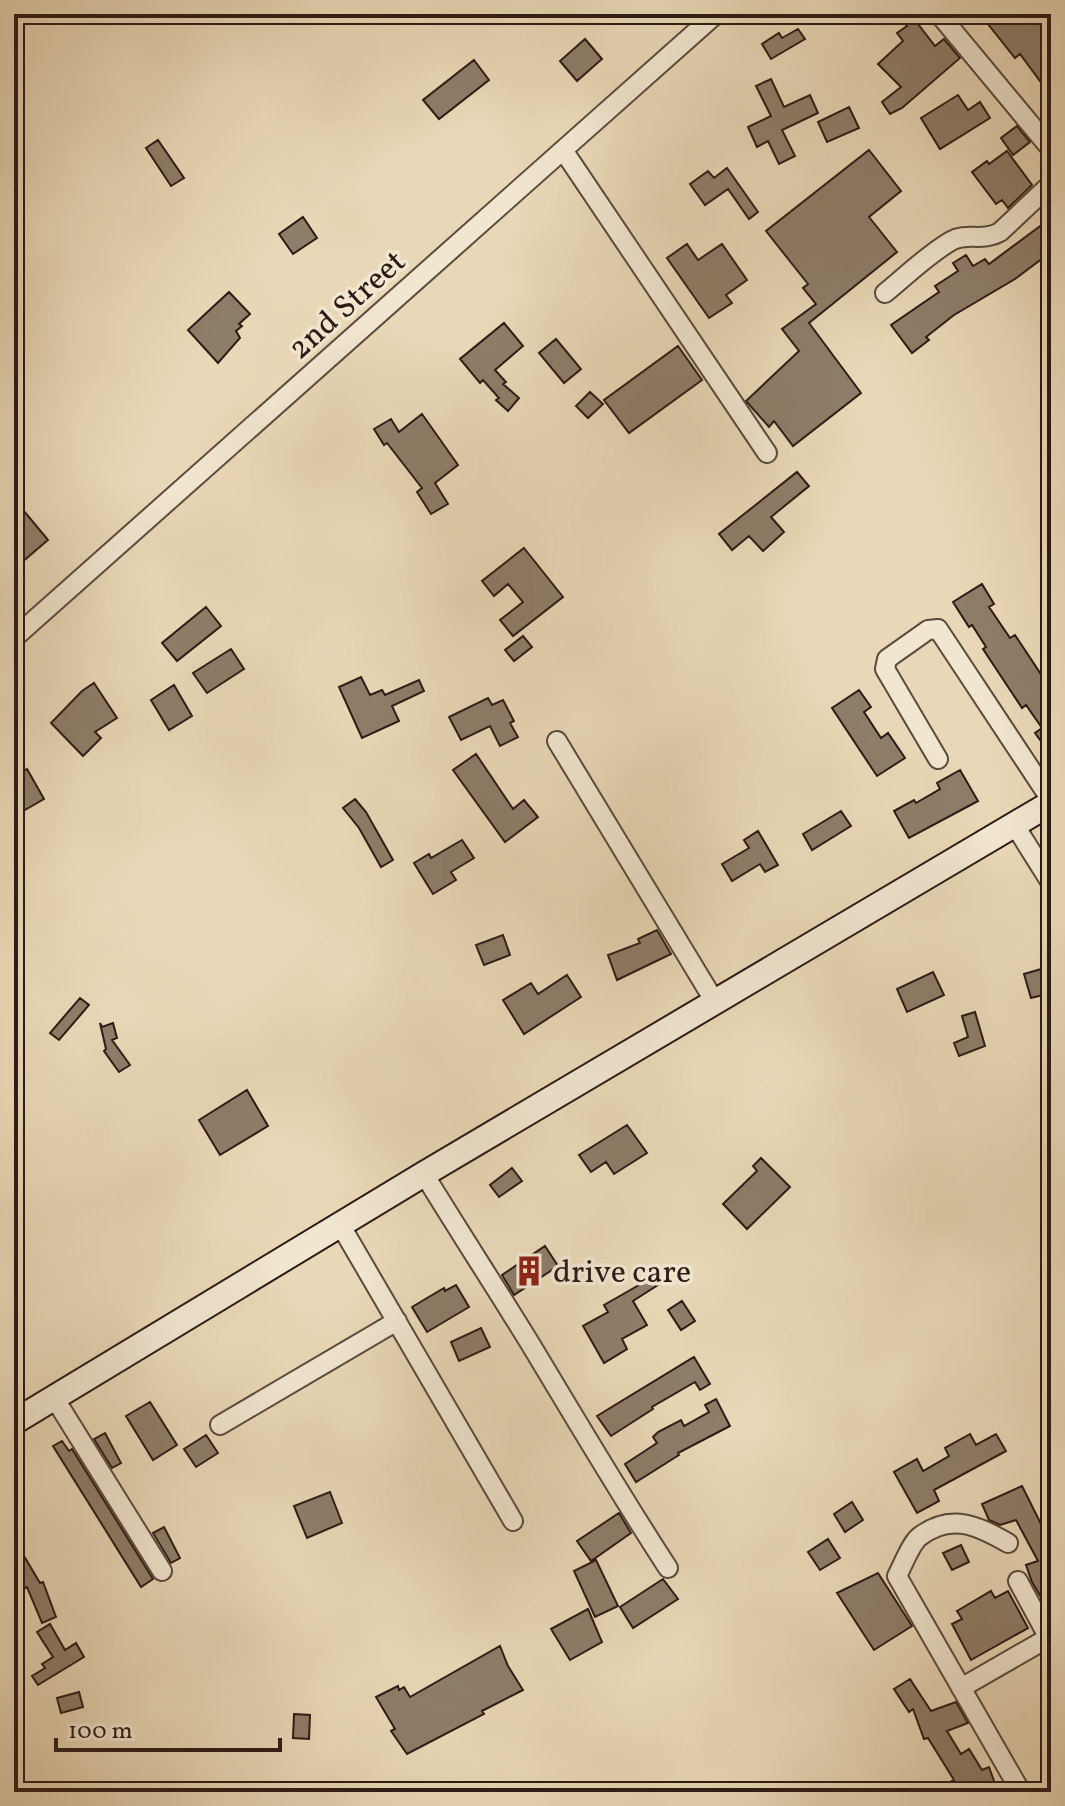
<svg xmlns="http://www.w3.org/2000/svg" width="1065" height="1806" viewBox="0 0 1065 1806" font-family="Vollkorn,serif">
<style>
.building{fill:#8e7d69;stroke:#2c1b15;stroke-width:2}
.lines{fill:none;stroke-linecap:round;stroke-linejoin:round}
.minor-casing{stroke:#5b4a3e;stroke-width:22}
.secondary-casing{stroke:#2c1b15;stroke-width:28}
.minor{stroke:#f1e6d0;stroke-width:18}
.secondary{stroke:#f1e6d0;stroke-width:24}
.labels{text-anchor:middle;stroke-width:7;stroke-linejoin:round;paint-order:stroke}
.street-label{font-size:32px;fill:#2c1b15;stroke:#f1e6d0}
.poi-label{font-size:32px;fill:#2c1b15;stroke:#f1e6d0;text-anchor:start}
</style>
<rect width="100%" height="100%" fill="#e9d8b7"/>
<filter id="stains"><feTurbulence type="fractalNoise" baseFrequency=".0025" numOctaves="4"/><feColorMatrix values="0 0 0 0 .2 0 0 0 0 .09 0 0 0 0 .02 0 0 0 .5 -.17"/></filter>
<radialGradient id="worn" r=".72"><stop offset=".6" stop-color="#630" stop-opacity="0"/><stop offset="1" stop-color="#630" stop-opacity=".3"/></radialGradient>
<path class="building" d="M898 14H927L928 17 918 24 935 46 944 39 960 58 902 108 890 114 882 102 901 87 878 64 903 41 897 33 907 26Z
M980 14H1051V96L1020 54 1015 58Z
M798 29 805 39 771 59 762 44 779 33 782 38Z
M585 39 602 59 577 81 560 61Z
M474 60 489 80 439 119 423 100Z
M771 79 784 107 810 95 818 113 782 130 795 156 779 164 768 141 757 147 748 127 771 116 756 86Z
M958 95 968 110 980 102 990 118 940 149 921 118Z
M849 107 859 128 827 142 818 122Z
M1017 126 1030 142 1013 155 1001 138Z
M158 140 184 178 171 186 146 148Z
M869 150 901 191 869 217 897 252 809 323 861 393 793 446 774 421 769 427 746 401 799 351 782 329 816 304 803 288 808 284 766 231Z
M1007 151 1032 185 1008 208 1002 200 996 204 972 172 987 161 989 164Z
M727 168 758 212 749 219 728 189 705 205 690 184 708 171 714 178Z
M303 217 317 238 293 254 279 234Z
M1051 218V252L1015 279 954 315 926 337 929 340 912 353 891 325 939 292 935 286 958 271 953 263 966 255 973 266 985 259 989 264Z
M687 244 698 260 722 244 747 280 726 295 732 303 709 318 667 258Z
M229 292 250 314 239 324 242 326 236 331 240 338 218 363 188 330Z
M504 323 523 346 495 370 506 382 503 384 519 398 508 411 496 400 499 398 483 380 480 383 460 359Z
M556 339 581 369 564 383 539 353Z
M678 346 702 380 629 433 604 400Z
M590 392 603 404 588 418 576 406Z
M422 414 458 465 435 483 448 504 431 514 417 492 422 488 387 443 384 445 374 429 391 419 399 432Z
M797 472 809 486 771 517 784 532 763 551 749 536 732 550 719 534Z
M14 499 48 540 14 569Z
M524 548 563 597 513 636 500 620 523 602 508 584 494 596 482 581Z
M982 584 994 604 989 607 1010 638 1015 635 1048 685 1043 688 1051 700V755L1035 733 1042 728 1026 705 1022 708 983 649 986 647 972 625 969 627 953 602Z
M206 607 221 626 177 661 162 643Z
M523 636 532 647 514 661 505 650Z
M231 649 244 669 207 693 193 673Z
M361 677 370 695 382 690 385 695 419 680 424 691 392 706 399 721 362 738 339 687Z
M94 683 117 718 95 732 101 738 83 756 51 723 82 691Z
M174 685 192 716 169 730 151 700Z
M859 690 871 707 864 712 881 738 888 733 905 758 877 776 832 708Z
M488 698 492 705 503 700 514 721 510 723 518 737 500 746 490 726 461 740 449 717Z
M476 754 513 809 524 800 538 817 505 842 453 770Z
M27 769 44 799 25 810 14 792V776Z
M960 770 978 801 909 838 894 811 914 800 916 803 940 789 937 783Z
M355 799 366 812 393 860 381 867 359 828 343 808Z
M841 811 851 826 812 850 803 834Z
M758 831 778 865 765 872 760 864 732 881 722 864 749 848 744 840Z
M462 840 474 858 451 872 456 880 433 894 414 863 429 854 431 858Z
M657 930 671 954 617 980 608 955 640 943 638 939Z
M503 935 510 955 484 965 476 945Z
M1048 967 1051 993 1031 998 1024 974Z
M933 972 944 995 907 1012 897 989Z
M567 975 581 997 524 1034 503 1000 531 983 538 994Z
M80 998 89 1005 59 1040 50 1033Z
M975 1012 985 1046 959 1056 954 1043 968 1037 962 1016Z
M100 1023 102 1027 113 1023 117 1038 112 1040 130 1065 119 1072 104 1051 106 1049Z
M247 1090 268 1126 220 1155 199 1120Z
M627 1125 647 1153 614 1174 606 1162 591 1172 579 1155Z
M761 1158 790 1187 747 1229 723 1204 757 1171 753 1166Z
M512 1168 522 1181 499 1197 490 1185Z
M545 1246 558 1266 514 1295 502 1275Z
M653 1277 658 1285 633 1301 647 1325 622 1339 627 1349 604 1363 583 1326 608 1312 604 1305Z
M456 1285 469 1307 427 1332 412 1307 444 1288 445 1291Z
M682 1301 695 1321 681 1330 668 1310Z
M481 1328 490 1347 459 1361 451 1342Z
M694 1357 710 1384 700 1390 695 1382 652 1407 653 1409 611 1436 597 1416Z
M716 1399 730 1426 678 1453 679 1455 636 1482 625 1464 657 1443 653 1437 658 1432 681 1420 684 1426 709 1412 705 1405Z
M150 1402 177 1445 153 1460 126 1416Z
M105 1433 121 1463 112 1468 94 1439Z
M970 1434 976 1445 996 1434 1006 1451 934 1490 939 1501 917 1513 894 1472 917 1459 923 1471 949 1456 945 1448Z
M206 1435 218 1453 196 1467 184 1449Z
M62 1441 69 1451 72 1449 153 1579 141 1587 53 1446Z
M1022 1486 1051 1544V1614L1032 1582 1026 1565 1038 1561 1016 1520 1000 1525 989 1520 982 1504Z
M330 1492 342 1523 307 1538 294 1506Z
M852 1502 863 1520 845 1532 834 1514Z
M619 1513 631 1533 591 1561 577 1541Z
M164 1527 180 1558 171 1563 153 1533Z
M14 1539 40 1583 43 1582 56 1617 42 1623 27 1587 23 1589 14 1573Z
M828 1539 840 1558 820 1570 808 1552Z
M961 1545 969 1562 952 1570 943 1553Z
M596 1560 618 1606 595 1617 574 1571Z
M878 1573 912 1626 874 1650 837 1593Z
M663 1579 678 1599 633 1628 620 1607Z
M991 1591 995 1598 1008 1591 1028 1628 971 1660 952 1624 962 1619 957 1611Z
M588 1609 602 1642 570 1660 551 1629Z
M50 1624 65 1650 76 1643 84 1657 38 1685 32 1676 45 1668 42 1664 53 1657 37 1632Z
M500 1646 508 1666 523 1690 482 1711 484 1714 407 1754 391 1731 395 1729 376 1697 398 1686 399 1690 404 1687 410 1697Z
M910 1679 931 1711 956 1702 968 1723 947 1731 961 1754 969 1749 982 1770 989 1767 998 1792H954L950 1782 954 1780 928 1738 924 1739 913 1709 909 1712 894 1689Z
M79 1692 83 1707 61 1713 57 1698Z
M294 1714 310 1715 309 1739 293 1738Z"/>
<g class="lines">
<g class="minor-casing">
<path id="minor" d="M939 14 1051 149
M563 150 767 453
M885 293C906 276 927 255 951 241 967 232 982 242 1000 232L1051 184
M14 638 716 14
M557 741 715 1002
M938 759 885 669 887 659 928 630 938 629 1051 800
M1014 824 1051 883
M424 1174C460 1233 498 1291 534 1350 578 1423 621 1496 668 1568
M341 1226 513 1521
M55 1399 162 1571
M220 1425 397 1321
M1008 1543C978 1526 951 1512 919 1537 910 1545 903 1565 897 1576L1021 1792
M1018 1581 1051 1642
M961 1688 1048 1638"/>
</g>
<g class="secondary-casing">
<path id="secondary" d="M14 1422 424 1174 1051 803"/>
</g>
<use href="#minor" class="minor"/>
<use href="#secondary" class="secondary"/>
</g>
<defs>
<g id="building-bare" transform="scale(2.4)"><path d="M-4-6H4V6H1V3H-1V6H-4ZM-2.5-4.3h1.7v1.8h-1.7ZM.8-4.3h1.7v1.8H.8ZM-2.5-1h1.7V.8h-1.7ZM.8-1h1.7V.8H.8Z" fill="#8f2418" stroke="#f1e6d0" stroke-width="2.5" paint-order="stroke"/></g>
</defs>
<g fill-rule="evenodd">
<use href="#building-bare" x="529" y="1271"/>
</g>
<g class="labels">
<g class="street-label">
<text transform="translate(346 304) rotate(-42)" y="11">2nd Street</text>
</g>
<g class="poi-label">
<text x="553" y="1282">drive care</text>
</g>
</g>
<rect width="1065" height="1806" fill="none" stroke="#e9d8b7" stroke-width="48"/>
<rect x="16" y="16" width="1033" height="1774" fill="none" stroke="#2c1b15" stroke-width="4"/>
<rect x="24" y="24" width="1017" height="1758" fill="none" stroke="#2c1b15" stroke-width="2"/>
<path d="M56 1738v12h224v-12" fill="none" stroke="#2c1b15" stroke-width="4"/>
<text x="68" y="1738" font-size="24" fill="#2c1b15" stroke="#f1e6d0" stroke-width="6" paint-order="stroke">100 m</text>
<rect width="100%" height="100%" filter="url(#stains)"/>
<rect width="100%" height="100%" fill="url(#worn)"/>
</svg>
